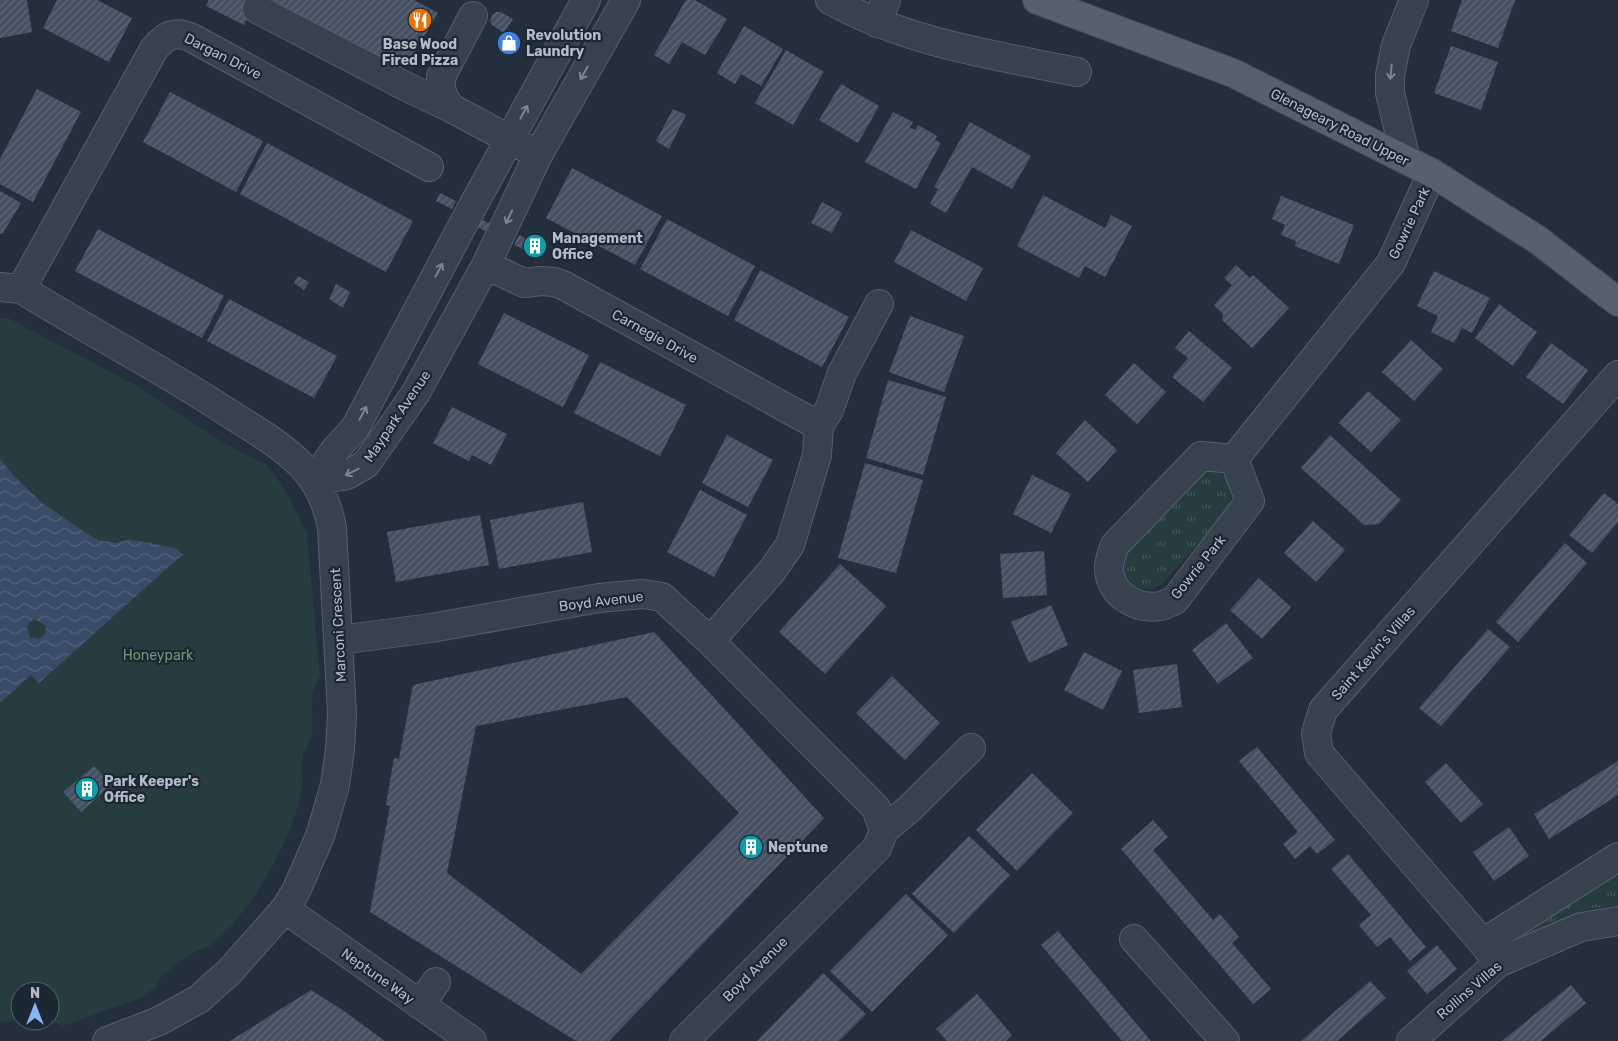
<svg xmlns="http://www.w3.org/2000/svg" width="1618" height="1041" viewBox="0 0 1618 1041" font-family="Rubik,sans-serif">
<style>
.grass{fill:url(#grass-tufts)}
.park{fill:#263c3f}
.water{fill:url(#water-waves);fill-rule:evenodd}
.building{fill:url(#building-hatch);fill-rule:evenodd}
.lines{fill:none;stroke-linecap:round;stroke-linejoin:round}
.minor-casing{stroke:#565f6c;stroke-width:30}
.major-casing{stroke:#414a57;stroke-width:30}
.minor{stroke:#38414e;stroke-width:28}
.major{stroke:#56606e;stroke-width:28}
.oneway{stroke:#7c8592}
.labels{text-anchor:middle;stroke-width:4.5;stroke-linejoin:round;paint-order:stroke}
.poi-label{font-size:14px;font-weight:bold;fill:#b4bcc9;stroke:#1d2633;text-anchor:start}
.street-label{font-size:14px;fill:#b4bcc9;stroke:#1d2633}
.park-label{font-size:14px;fill:#6b9a76;stroke:#1d2633}
</style>
<defs>
<pattern id="grass-tufts" width="24" height="20" patternUnits="userSpaceOnUse" patternTransform="scale(1.25)"><rect width="24" height="20" fill="#263c3f"/><path d="M3 7l-1-3M5 7V3M7 7l1-3M15 17l-1-3M17 17v-4M19 17l1-3" fill="none" stroke="#435659"/></pattern>
<pattern id="water-waves" width="16" height="10" patternUnits="userSpaceOnUse" patternTransform="scale(1.25)"><rect width="16" height="10" fill="#394c67"/><path d="M0 5q4-4 8 0t8 0" fill="none" stroke="#53647b"/></pattern>
<pattern id="building-hatch" width="6" height="6" patternUnits="userSpaceOnUse" patternTransform="scale(1.25)"><rect width="6" height="6" fill="#455162"/><path d="M-1 1l2-2M0 6l6-6M5 7l2-2" fill="none" stroke="#5d6877"/></pattern>
</defs>
<rect width="100%" height="100%" fill="#242f3e"/>
<path class="grass" d="M1203 469C1228 470 1238 487 1227 510L1166 580C1158 587 1150 592 1139 588 1123 583 1118 564 1126 550 1131 542 1141 534 1147 528 1166 508 1185 489 1203 469Z
M1618 868V905L1587 909 1530 935 1504 938Z"/>
<path class="park" d="M0 318H8L137 386 224 443 267 465 285 490 307 534 320 676C305 700 316 714 311 738 310 745 304 749 303 755 300 766 304 778 302 789 293 838 249 918 208 947 204 949 201 949 197 951 184 957 172 968 160 977L157 986 142 997 63 1026 50 1020V991H20V1021L0 1022Z"/>
<path class="water" d="M0 459 15 477 41 502 80 529 98 540 116 543 128 540 139 541 165 546 175 548 183 554 39 683 31 675 0 703ZM35 619 45 625C47 631 45 635 39 639L30 637 27 628 29 622Z"/>
<path class="building" d="M0 0H27L32 32 0 38Z
M57 0H97L132 18 109 62 43 28Z
M209 0H257L244 25 206 6Z
M272 0H414L438 13 413 56 408 60 396 62 385 61Z
M686 0H695L727 19 705 55 682 42 669 64 654 55Z
M1462 0H1515L1498 48 1451 31Z
M496 12H501L513 19 504 33 492 25 490 22 492 15Z
M744 26 783 49 761 86 741 74 735 84 717 73Z
M1451 46 1498 62 1481 110 1434 93Z
M786 50 824 72 793 125 755 103Z
M841 84 879 106 858 143 819 120Z
M37 89 81 112 33 202 0 184V159Z
M170 92 263 141 236 192 143 142Z
M673 109 686 115 669 149 656 141Z
M893 112 913 122 910 127 915 130 918 125 937 136 935 140 941 143 916 189 865 162Z
M970 122 1031 156 1012 189 972 167 946 213 930 204 938 189 934 187Z
M267 143 413 221 386 272 240 194Z
M572 168 662 216 635 265 546 218Z
M0 191 21 203 3 233 0 234Z
M440 193 456 201 452 209 436 201Z
M1043 195 1105 228 1111 215 1132 226 1105 277 1085 266 1079 278 1017 246Z
M1281 196 1354 225 1339 264 1295 246 1296 241 1281 235 1285 225 1272 219Z
M822 202 842 213 832 233 811 223Z
M480 219 491 224 487 232 476 226Z
M667 219 755 266 728 316 640 269Z
M98 229 224 296 202 338 75 271Z
M911 230 983 268 966 301 894 262Z
M519 235 533 242 539 239 545 242 537 258 524 252 525 250 514 245Z
M1236 265 1250 278 1253 275 1289 308 1252 348 1222 320 1223 314 1214 305 1232 285 1224 278Z
M760 270 849 317 822 367 734 320Z
M1434 271 1490 298 1472 333 1462 328 1454 343 1431 332 1438 316 1417 306Z
M298 276 309 282 304 290 294 283Z
M336 284 350 292 343 308 329 299Z
M229 299 337 356 314 398 207 341Z
M1499 304 1537 332 1513 366 1475 338Z
M504 313 589 355 563 407 478 364Z
M910 316 964 336 944 392 889 372Z
M1189 331 1232 368 1203 402 1172 377 1188 358 1175 348Z
M1411 340 1443 369 1414 401 1382 372Z
M1551 343 1588 370 1563 404 1526 377Z
M600 362 686 405 660 456 574 413Z
M1134 363 1166 392 1137 424 1105 395Z
M888 380 946 397 923 475 866 458Z
M1368 391 1401 420 1371 452 1339 423Z
M452 407 507 434 491 465 472 455 469 461 433 443Z
M1085 420 1117 450 1088 482 1056 453Z
M727 435 773 460 748 507 702 483Z
M1330 435 1401 500 1379 524 1364 525 1301 468Z
M865 463 923 480 896 573 838 558Z
M1032 475 1071 494 1051 533 1013 514Z
M700 490 747 515 714 577 667 552Z
M1604 493 1618 504V522L1592 553 1569 535Z
M583 502 592 552 499 569 490 520Z
M480 515 489 565 396 582 387 532Z
M1313 521 1345 550 1316 582 1284 553Z
M1565 543 1587 563 1518 642 1496 622Z
M1044 551 1047 595 1003 598 1000 554Z
M840 564 886 606 825 674 779 632Z
M1259 578 1291 607 1262 639 1230 610Z
M1051 605 1068 645 1029 663 1011 622Z
M1226 623 1253 658 1218 684 1192 650Z
M1488 629 1510 647 1441 726 1419 708Z
M654 632 824 818 609 1041H576L370 912 390 806 386 805 394 758 399 759 413 685ZM627 697 739 813 581 974 447 873 476 726Z
M1084 652 1122 671 1103 710 1064 690Z
M1177 664 1182 707 1139 713 1133 670Z
M892 676 940 723 905 760 856 713Z
M1257 747 1335 840 1317 854 1310 846 1295 859 1283 844 1298 832 1239 761Z
M1618 761V795L1549 839 1534 814Z
M1446 763 1483 804 1461 823 1425 782Z
M94 766 111 785 81 812 63 792Z
M1032 773 1073 813 1017 871 976 830Z
M1153 820 1168 837 1153 850 1213 920 1220 914 1239 937 1232 943 1271 989 1253 1004 1121 849Z
M1509 827 1529 856 1494 881 1473 852Z
M969 836 1010 875 954 933 912 894Z
M1348 854 1426 947 1410 961 1390 937 1377 947 1359 925 1371 915 1331 869Z
M906 894 948 935 872 1012 830 971Z
M1058 931 1097 977 1151 1041H1122L1041 945Z
M1437 945 1457 969 1427 994 1407 971Z
M823 973 866 1014 839 1041H757Z
M1370 981 1386 998 1337 1041H1301Z
M1571 985 1586 1003 1541 1041H1502Z
M311 990 344 1011 385 1041H230Z
M977 994 1012 1035 1006 1041H947L936 1029Z"/>
<g class="lines">
<g class="minor-casing">
<path id="minor" d="M830 0C905 42 993 55 1077 72
M257 9 407 87 453 109
M473 16 441 77C440 91 443 100 453 109L526 148
M877 23 886 0
M1406 160 1390 93V75L1396 45 1414 0
M486 265 524 283 541 281 554 282 563 285 819 426
M0 287 21 289C89 331 160 368 227 412 253 429 281 444 303 467 319 484 328 506 332 528L342 713 340 749 335 785 320 836 296 891 285 909 230 971 199 999 159 1021 107 1041
M21 289 154 49C166 35 175 30 192 38L429 167
M1201 456 1234 459 1250 501 1175 600C1170 602 1165 605 1160 606 1136 610 1109 594 1109 568 1109 560 1112 553 1115 545Z
M1234 459 1391 263 1432 173
M314 481 347 475 366 464 415 394 486 265 538 155 626 0
M314 481 335 450 355 428 475 202 586 0
M339 640 431 628 599 598 643 594 662 597 710 641 876 808 884 830 877 848 684 1041
M710 641 771 572 790 545 817 455 819 426 829 410 842 373 879 304
M884 830 909 809 971 748
M285 909 472 1041
M1134 939 1225 1041
M1483 943 1618 857
M1498 963 1483 943 1319 753 1316 733 1323 710 1618 375
M420 1005 436 982
M1411 1041 1498 963 1581 927 1618 921"/>
</g>
<g class="major-casing">
<path id="major" d="M1037 0 1233 73 1432 173 1538 240 1618 302"/>
</g>
<use href="#minor" class="minor"/>
<use href="#major" class="major"/>
</g>
<defs><path id="oneway-shaft" d="M-6 0H5M1.5-3L5.5 0L1.5 3" fill="none" stroke-width="1.6" stroke-linecap="round" stroke-linejoin="round" transform="scale(1.25)"/></defs>
<g class="oneway">
<use href="#oneway-shaft" transform="translate(1391 72) rotate(95)"/>
<use href="#oneway-shaft" transform="translate(584 73) rotate(119)"/>
<use href="#oneway-shaft" transform="translate(524 112) rotate(-61)"/>
<use href="#oneway-shaft" transform="translate(509 217) rotate(115)"/>
<use href="#oneway-shaft" transform="translate(439 270) rotate(-62)"/>
<use href="#oneway-shaft" transform="translate(363 413) rotate(-62)"/>
<use href="#oneway-shaft" transform="translate(352 472) rotate(153)"/>
</g>
<defs>
<g id="restaurant-disc" transform="scale(1.25)"><circle r="9.5" fill="#e8710a" stroke="#1d2633"/><path d="M-5-6h1v4h1v-4h1v4h1v-4h1v5L-1.5 .5V6h-2V.5L-5-1ZM5-6V6H3V1.5H1.5Q1.5-4 5-6Z" fill="#fff"/></g>
<g id="shop-disc" transform="scale(1.25)"><circle r="9.5" fill="#3f7fe0" stroke="#1d2633"/><path d="M-5-2.5h2.3a2.7 3.5 0 0 1 5.4 0H5L5.5 6h-11ZM-1.5-2.5h3a1.5 2.3 0 0 0-3 0Z" fill="#fff"/></g>
<g id="building-disc" transform="scale(1.25)"><circle r="9.5" fill="#0f9aa8" stroke="#1d2633"/><path d="M-4-6H4V6H1V3H-1V6H-4ZM-2.5-4.3h1.7v1.8h-1.7ZM.8-4.3h1.7v1.8H.8ZM-2.5-1h1.7V.8h-1.7ZM.8-1h1.7V.8H.8Z" fill="#fff"/></g>
</defs>
<g fill-rule="evenodd">
<use href="#restaurant-disc" x="420" y="20"/>
<use href="#shop-disc" x="509" y="43"/>
<use href="#building-disc" x="535" y="246"/>
<use href="#building-disc" x="87" y="789"/>
<use href="#building-disc" x="751" y="847"/>
</g>
<g class="labels">
<g class="poi-label">
<text x="526" y="40">Revolution<tspan x="526" dy="16">Laundry</tspan></text>
<text x="420" y="49" text-anchor="middle">Base Wood<tspan x="420" dy="16">Fired Pizza</tspan></text>
<text x="552" y="243">Management<tspan x="552" dy="16">Office</tspan></text>
<text x="104" y="786">Park Keeper's<tspan x="104" dy="16">Office</tspan></text>
<text x="768" y="852">Neptune</text>
</g>
<g class="street-label">
<text transform="translate(223 56) rotate(27)" y="5">Dargan Drive</text>
<text transform="translate(1340 127) rotate(27)" y="5">Glenageary Road Upper</text>
<text transform="translate(1409 223) rotate(-65)" y="5">Gowrie Park</text>
<text transform="translate(655 336) rotate(29)" y="5">Carnegie Drive</text>
<text transform="translate(397 416) rotate(-56)" y="5">Maypark Avenue</text>
<text transform="translate(1198 567) rotate(-51)" y="5">Gowrie Park</text>
<text transform="translate(601 601) rotate(-7)" y="5">Boyd Avenue</text>
<text transform="translate(338 625) rotate(-93)" y="5">Marconi Crescent</text>
<text transform="translate(1373 653) rotate(-49)" y="5">Saint Kevin's Villas</text>
<text transform="translate(755 969) rotate(-45)" y="5">Boyd Avenue</text>
<text transform="translate(378 976) rotate(35)" y="5">Neptune Way</text>
<text transform="translate(1469 990) rotate(-41)" y="5">Rollins Villas</text>
</g>
<g class="park-label">
<text x="158" y="660">Honeypark</text>
</g>
</g>
<g transform="translate(35 1006)"><circle r="24" fill="#1d2633" stroke="#59626f"/>
<path d="M0-4L9 19L0 12L-9 19Z" fill="#8ab4f8"/>
<text y="-8" font-size="14" font-weight="bold" text-anchor="middle" fill="#b4bcc9">N</text>
</g>
</svg>
